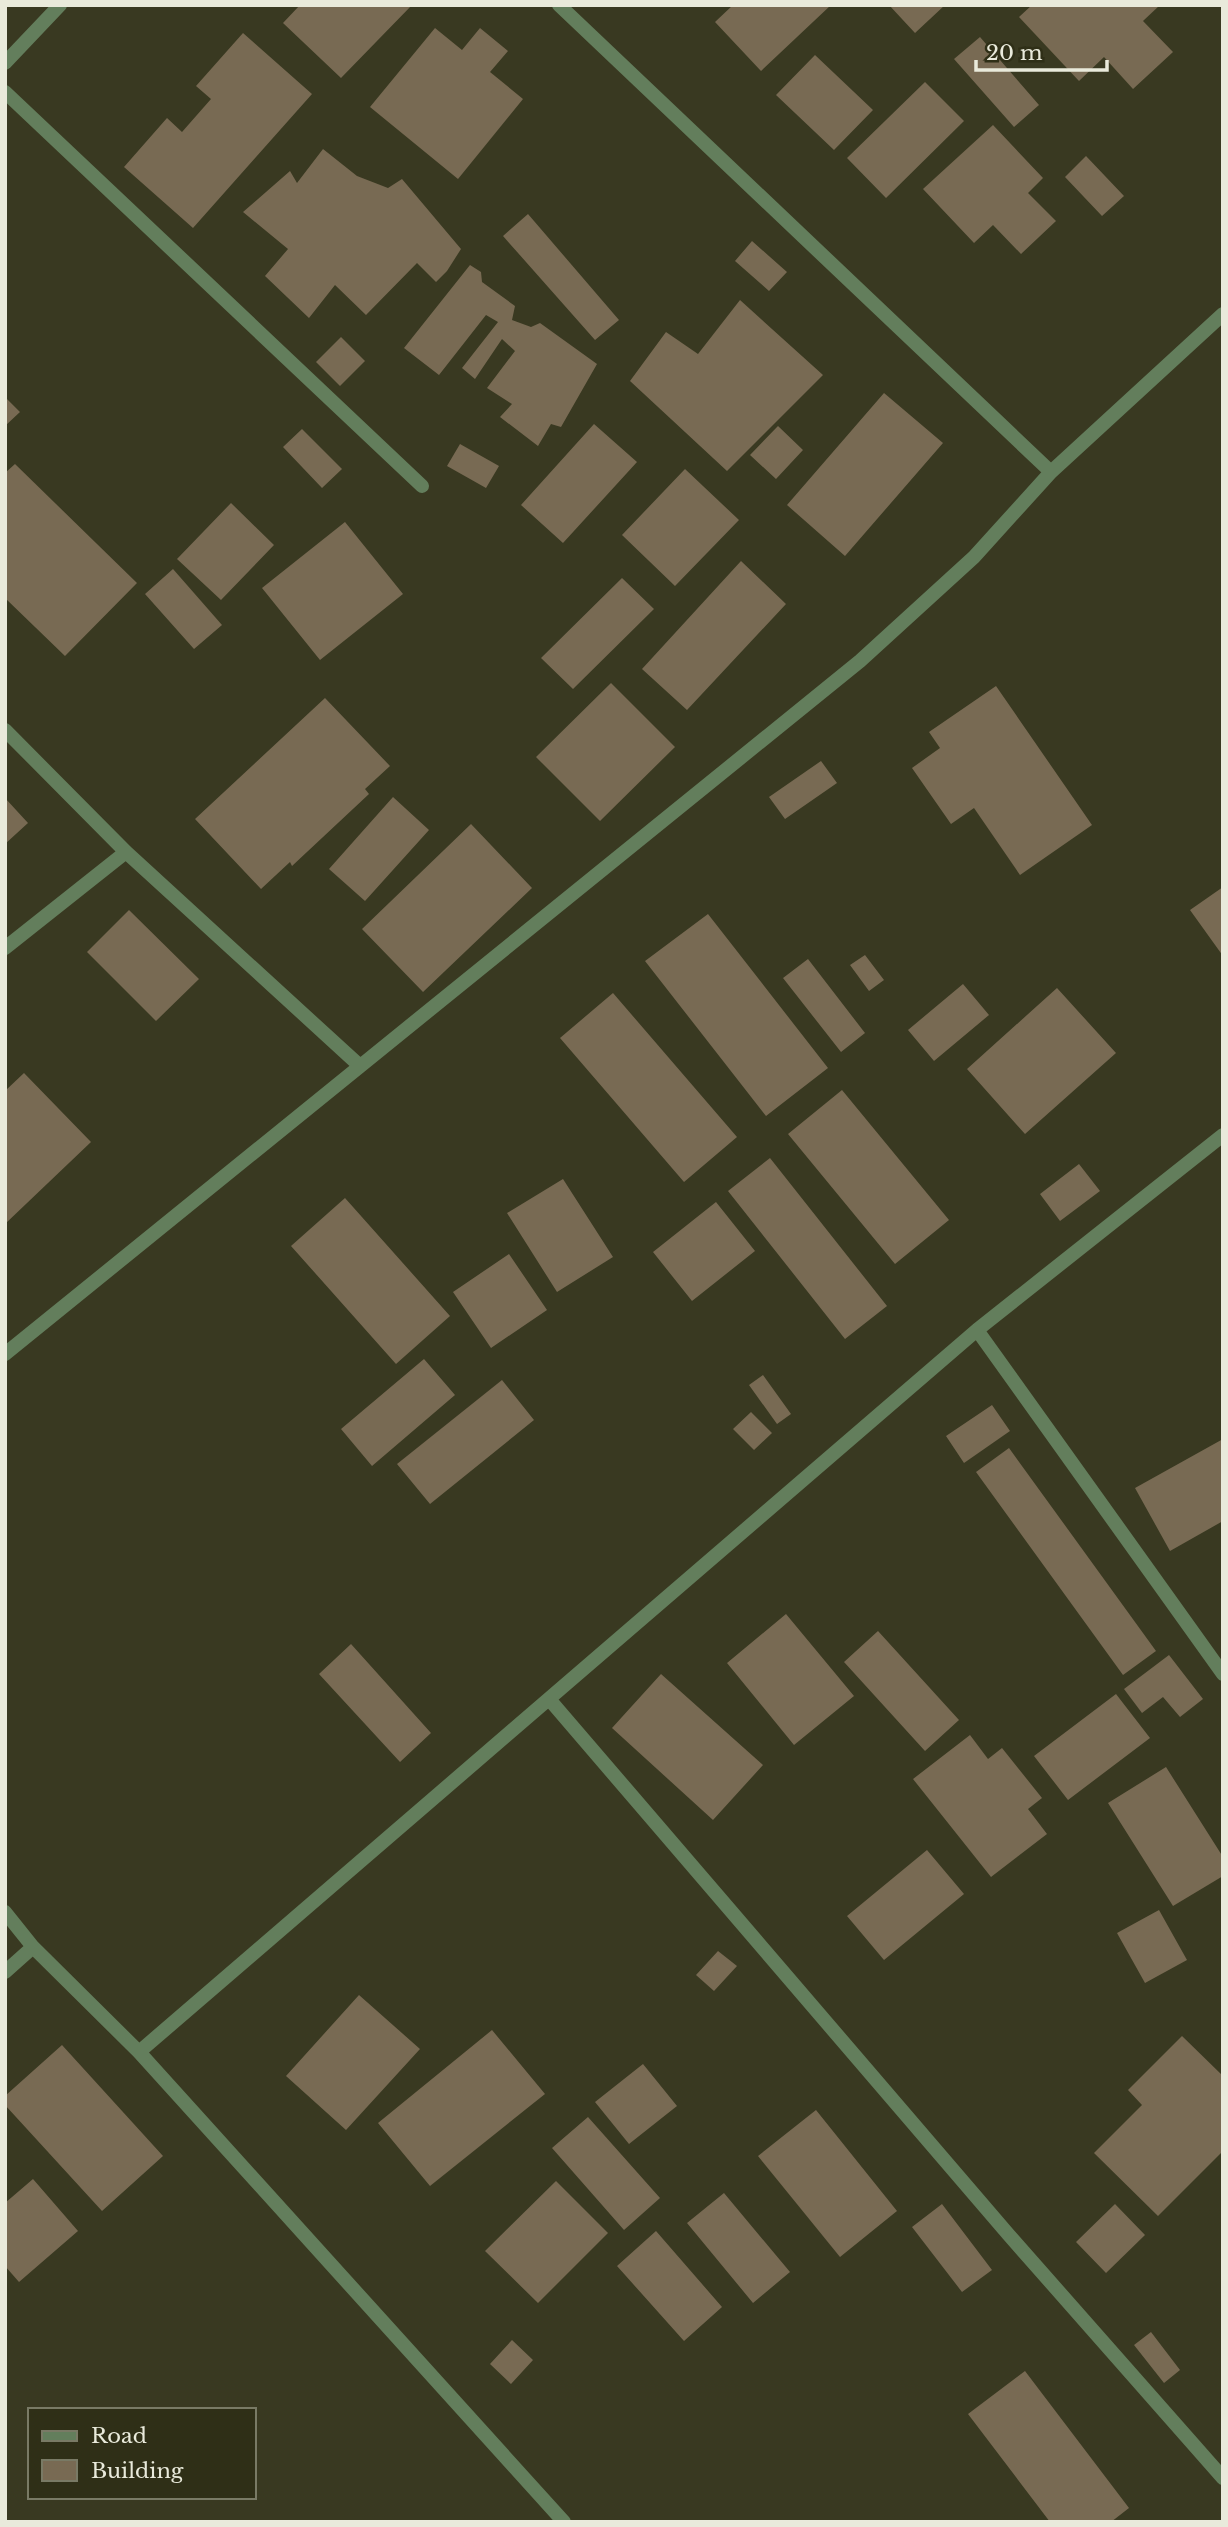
<svg xmlns="http://www.w3.org/2000/svg" width="1228" height="2527" viewBox="0 0 1228 2527" font-family="'Libre Baskerville',serif">
<style>
.building{fill:#786a53}
.lines{fill:none;stroke-linecap:round;stroke-linejoin:round}
.street{stroke:#637e5c;stroke-width:14}
</style>
<rect width="100%" height="100%" fill="#393921"/>
<path class="building" d="M300 5H412L341 78 283 23Z
M733 5H831L761 71 715 22Z
M889 5H945L915 33Z
M1032 5H1160L1143 21 1173 52 1133 89 1104 57 1079 81 1019 17Z
M435 28 462 50 480 28 508 51 490 72 523 99 458 179 370 107Z
M243 33 312 94 193 228 124 167 167 118 182 132 211 99 196 86Z
M980 37 1039 105 1014 127 954 59Z
M815 55 873 110 834 150 776 95Z
M925 82 964 121 886 198 847 158Z
M993 125 1043 178 1028 193 1056 221 1021 254 993 225 974 243 923 189Z
M323 149 357 176 388 188 402 179 461 249 447 271 436 282 417 263 366 315 335 285 309 318 265 276 288 249 243 212 290 171 297 183Z
M1086 156 1124 196 1102 216 1065 177Z
M528 214 619 320 595 340 503 236Z
M752 241 787 272 769 291 735 261Z
M470 265 481 272 482 282 515 306 512 320 531 327 540 323 597 364 561 427 551 424 538 446 500 417 512 404 487 388 515 351 502 339 475 379 462 368 498 322 486 315 439 375 404 348Z
M740 300 823 375 727 471 630 381 666 332 698 354Z
M341 337 365 361 340 386 316 362Z
M884 393 943 443 845 556 787 505Z
M5 397 20 412 5 426Z
M594 424 637 462 563 543 521 505Z
M778 426 803 450 776 479 750 455Z
M302 429 342 469 322 488 283 447Z
M460 444 499 466 486 488 447 466Z
M15 464 137 583 65 656 5 598V473Z
M685 469 739 520 675 586 622 535Z
M231 503 274 545 221 600 177 559Z
M345 522 403 594 320 660 262 588Z
M741 561 786 604 687 710 642 669Z
M173 569 222 625 194 649 145 594Z
M622 578 654 609 573 689 541 658Z
M611 683 675 747 600 821 536 757Z
M996 686 1092 825 1020 875 974 808 951 824 912 768 940 748 929 732Z
M325 698 390 766 365 789 369 794 292 866 290 862 261 889 195 819Z
M821 761 837 783 785 819 769 797Z
M393 797 429 830 365 901 329 869Z
M5 798 28 823 5 844Z
M471 824 532 888 423 992 362 929Z
M1223 887V956L1190 910Z
M129 910 199 979 156 1021 87 952Z
M708 914 828 1068 766 1116 645 961Z
M865 955 884 980 869 991 850 965Z
M808 959 865 1033 841 1052 783 978Z
M963 984 989 1015 934 1061 908 1030Z
M1057 988 1116 1053 1025 1134 967 1069Z
M613 993 737 1137 684 1182 560 1038Z
M24 1073 91 1142 5 1224V1091Z
M842 1090 949 1220 895 1264 788 1134Z
M770 1158 887 1306 845 1339 728 1191Z
M1079 1164 1100 1191 1060 1221 1040 1194Z
M563 1179 613 1257 557 1292 507 1213Z
M345 1198 450 1316 396 1364 291 1246Z
M716 1202 755 1251 692 1301 653 1252Z
M509 1254 547 1310 491 1348 453 1292Z
M424 1359 455 1395 372 1466 341 1429Z
M763 1375 791 1414 777 1424 749 1385Z
M502 1380 534 1420 430 1504 397 1464Z
M992 1405 1010 1431 964 1463 946 1436Z
M751 1412 772 1433 754 1450 733 1429Z
M1223 1439V1521L1170 1551 1135 1488Z
M1009 1448 1156 1651 1123 1675 976 1472Z
M786 1614 854 1696 794 1745 727 1663Z
M878 1631 959 1720 925 1751 844 1662Z
M351 1644 431 1733 400 1762 319 1674Z
M1169 1655 1203 1699 1180 1717 1163 1697 1142 1713 1124 1689Z
M661 1674 763 1765 713 1820 612 1728Z
M1116 1694 1150 1738 1068 1800 1034 1756Z
M970 1735 988 1759 1002 1748 1042 1798 1028 1809 1047 1834 991 1877 913 1779Z
M1166 1767 1223 1857V1876L1173 1906 1108 1803Z
M927 1850 964 1894 884 1960 847 1916Z
M1159 1910 1187 1960 1145 1983 1117 1933Z
M718 1951 737 1966 714 1991 696 1975Z
M359 1995 420 2049 346 2130 286 2076Z
M492 2030 545 2094 430 2186 378 2123Z
M1182 2036 1223 2076V2151L1158 2216 1094 2153 1142 2105 1128 2090Z
M62 2045 163 2156 102 2211 5 2105V2096Z
M643 2064 677 2106 629 2144 595 2102Z
M816 2110 897 2211 840 2257 758 2156Z
M588 2117 660 2198 624 2230 552 2148Z
M33 2179 78 2231 19 2282 5 2266V2203Z
M556 2181 608 2233 538 2303 485 2251Z
M724 2193 790 2272 753 2303 687 2223Z
M942 2204 992 2270 962 2292 912 2227Z
M1115 2204 1145 2235 1106 2273 1076 2242Z
M656 2231 722 2307 684 2341 617 2266Z
M1151 2332 1180 2370 1164 2383 1134 2345Z
M512 2340 533 2360 511 2384 490 2364Z
M1025 2371 1129 2508 1111 2522H1050L968 2414Z"/>
<g class="lines">
<path class="street" d="M559 5 1051 472
M5 63 60 5
M5 92 422 486
M5 730 126 852 360 1066
M5 948 126 852
M977 1330 1223 1674
M5 1354 860 661 974 557 1051 472 1223 314
M549 1699 1008 2234 1223 2478
M5 1912 33 1947 139 2052 564 2522
M5 1972 33 1947
M139 2052 977 1330 1223 1135"/>
</g>
<rect width="1228" height="2527" fill="none" stroke="#e9eadb" stroke-width="14"/>
<rect x="28" y="2408" width="228" height="91" fill="#2f2f17" stroke="#797a65" stroke-width="2"/>
<rect x="42" y="2431" width="35" height="10" fill="#637e5c" stroke="#797a65" stroke-width="2"/>
<text x="91" y="2443" font-size="21" fill="#e9eadb">Road</text>
<rect x="42" y="2460" width="35" height="21" fill="#786a53" stroke="#797a65" stroke-width="2"/>
<text x="91" y="2478" font-size="21" fill="#e9eadb">Building</text>
<path d="M976 60v10h131v-10" fill="none" stroke="#e9eadb" stroke-width="3.5"/>
<text x="986" y="60" font-size="21" fill="#e9eadb" stroke="#2f2f17" stroke-width="5" paint-order="stroke">20 m</text>
</svg>
